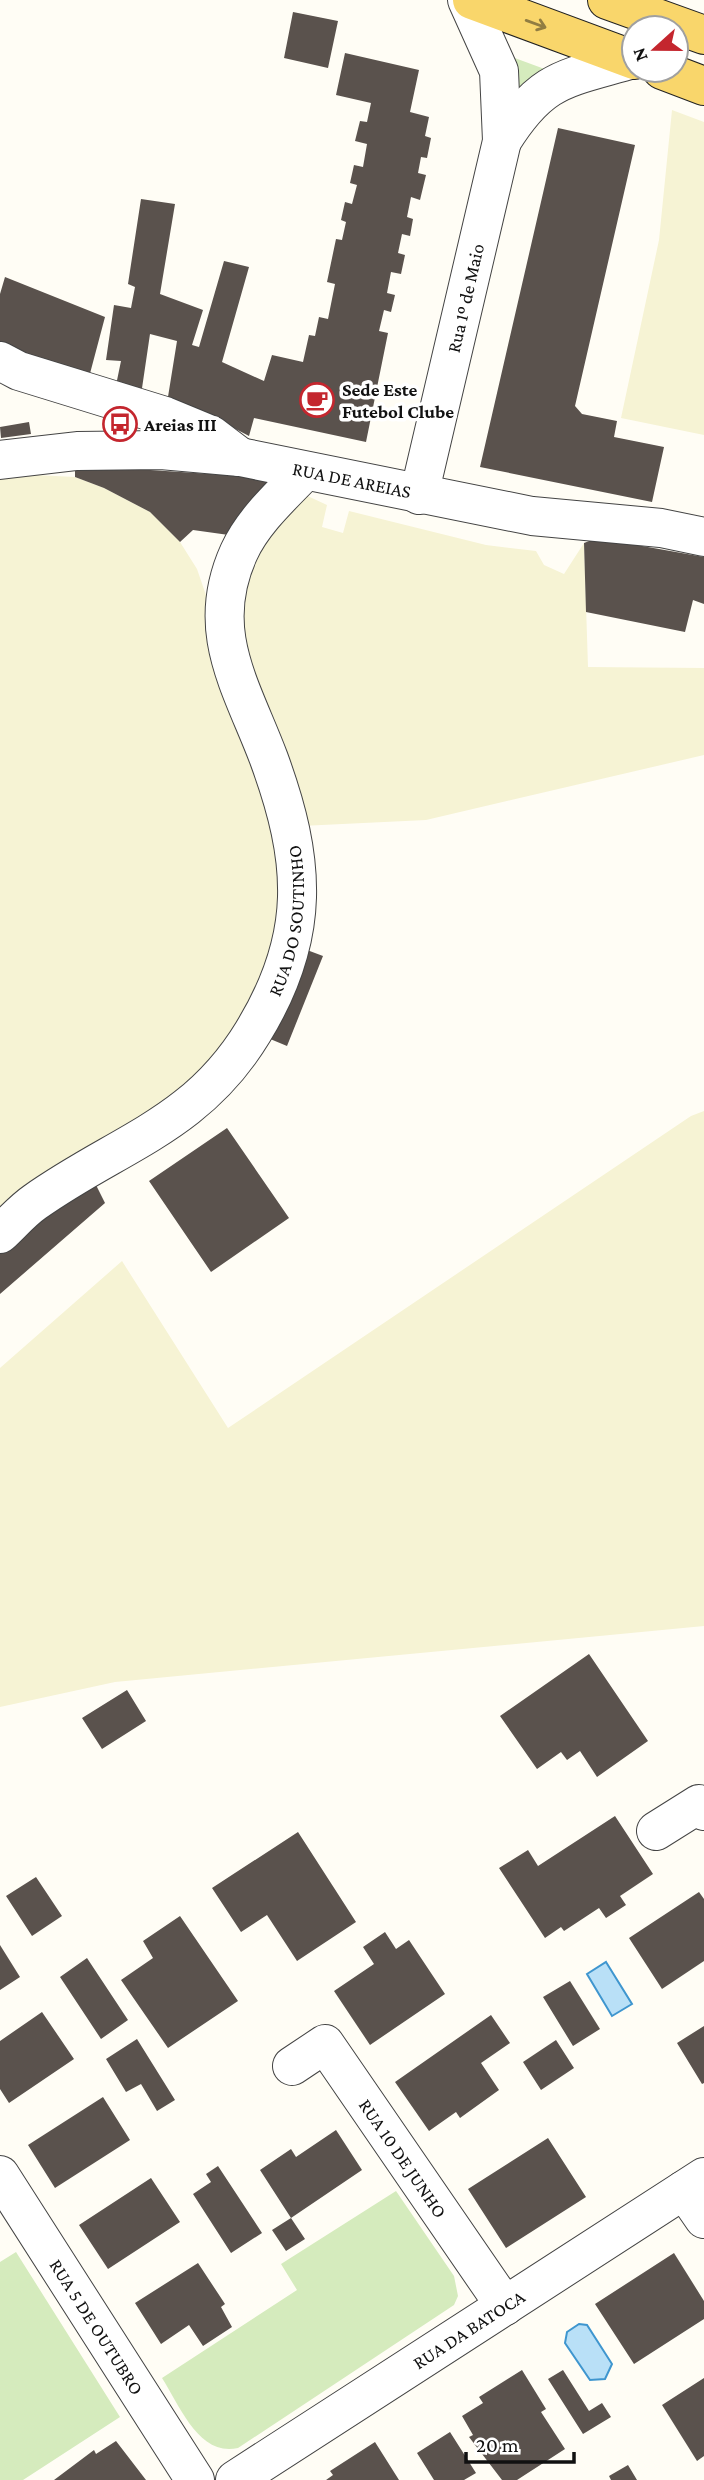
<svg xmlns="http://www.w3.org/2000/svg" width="704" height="2480" viewBox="0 0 704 2480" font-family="'Crimson Pro',serif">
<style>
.farmland{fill:#f6f3d4}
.green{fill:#d5ebbd}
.water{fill:#b9e0f7;stroke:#3f96cf;stroke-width:2}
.building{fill:#5a524d}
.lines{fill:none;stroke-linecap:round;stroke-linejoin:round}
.minor-casing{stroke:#444;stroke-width:40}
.tertiary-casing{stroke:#444;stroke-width:40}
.primary-casing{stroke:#222;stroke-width:40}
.minor{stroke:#fff;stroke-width:38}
.tertiary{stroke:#fff;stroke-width:38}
.primary{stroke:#f9d66b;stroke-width:38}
.oneway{stroke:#917d42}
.labels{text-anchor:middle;stroke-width:7;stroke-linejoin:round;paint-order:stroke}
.street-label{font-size:19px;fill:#111;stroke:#fff}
.poi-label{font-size:19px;font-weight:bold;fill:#111;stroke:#fff;text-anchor:start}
</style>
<rect width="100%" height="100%" fill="#fffdf5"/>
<path class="farmland" d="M672 110 704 122V435L621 418 659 240Z
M15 474 75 477 104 488 150 512 180 542 197 569 208 601 265 788 287 876 271 964 206 1076 0 1220V477Z
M299 492 327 505 322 527 343 533 349 511 486 545 536 551 544 565 564 574 584 543 588 667 704 668V755L426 820 301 826 233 621 250 554Z
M704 1111V1626L115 1682 0 1707V1368L122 1261 228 1428 691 1116Z"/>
<path class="green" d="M501 53 550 71 513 99Z
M396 2191 454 2276 458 2296 454 2305 238 2448C199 2457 180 2406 162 2378L297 2290 281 2264Z
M16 2252 120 2417 23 2480H0V2262Z"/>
<path class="water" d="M606 1962 632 2004 612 2016 587 1974Z
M579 2324 587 2325 612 2364 605 2379 590 2380 565 2343 567 2332Z"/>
<path class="building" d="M293 12 338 21 328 68 284 58Z
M345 53 419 70 410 112 429 117 425 136 431 138 427 158 421 157 418 173 426 175 420 200 411 197 407 217 413 219 410 236 402 234 398 253 405 255 401 274 391 272 387 293 395 295 391 312 384 310 379 331 388 333 366 442 254 418 249 436 205 413 167 403 177 341 150 334 141 395 115 390 121 361 106 360 114 305 131 308 135 287 128 284 141 199 175 204 160 294 203 310 192 345 199 347 224 261 249 267 222 362 264 381 272 355 303 362 309 335 315 336 319 317 328 319 335 284 327 282 336 239 342 240 346 222 341 220 345 202 352 204 357 185 350 183 354 165 363 167 367 144 355 141 360 121 367 122 371 103 336 95Z
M558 128 635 145 575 406 582 414 617 421 614 437 664 447 652 502 480 467Z
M5 277 105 317 88 381 0 345V294Z
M29 422 31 434 1 438 0 427Z
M75 465 257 477 279 483 236 536 193 530 180 542 150 512 104 488 75 477Z
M597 538 704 557V604L693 600 685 632 586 612 584 543Z
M299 947 323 956 287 1046 263 1036Z
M227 1128 289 1218 211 1272 149 1181Z
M92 1177 105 1203 0 1294V1246Z
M589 1654 648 1741 597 1777 580 1751 567 1760 561 1752 537 1769 500 1716Z
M127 1690 146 1721 102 1749 82 1718Z
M615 1816 653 1874 620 1896 626 1905 606 1918 599 1908 564 1931 561 1927 545 1938 499 1868 528 1850 538 1866Z
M298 1832 356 1922 297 1961 267 1915 241 1932 212 1888Z
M36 1877 62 1916 32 1936 6 1896Z
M699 1892 704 1899V1961L662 1989 629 1938Z
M180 1916 238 2001 168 2048 121 1980 153 1958 143 1941Z
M385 1932 396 1949 409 1940 445 1994 370 2045 334 1991 374 1964 363 1947Z
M0 1945 20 1977 0 1990Z
M87 1958 128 2020 101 2039 60 1977Z
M570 1981 600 2029 573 2046 543 1997Z
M42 2012 74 2059 9 2103 0 2089V2041Z
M491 2015 510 2043 481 2063 499 2090 460 2118 456 2112 429 2131 395 2082Z
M704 2026V2083L702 2084 677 2043Z
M137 2039 175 2100 157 2111 141 2084 126 2092 106 2059Z
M556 2040 574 2068 541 2090 523 2062Z
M103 2097 130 2140 55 2188 28 2145Z
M336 2130 362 2170 291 2218 305 2239 286 2251 272 2230 291 2218 260 2170 291 2149 296 2157Z
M548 2138 586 2197 506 2248 468 2189Z
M218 2166 262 2233 231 2253 193 2194 211 2182 206 2174Z
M151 2178 180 2222 108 2269 79 2225Z
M674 2253 704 2301V2319L634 2364 595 2304Z
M198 2263 225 2304 221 2307 232 2327 203 2346 189 2325 161 2344 135 2303Z
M522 2370 546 2409 541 2412 565 2449 517 2480H502L469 2437 473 2435 462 2416 483 2403 479 2397Z
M563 2370 589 2411 602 2403 611 2417 583 2434 548 2379Z
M704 2378V2456L697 2461 662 2405Z
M450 2432 476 2473 464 2480H434L417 2453Z
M116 2441 146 2480H54L94 2450 96 2454Z
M375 2442 399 2480H326L333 2475 330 2471Z
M628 2465 637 2480H611L609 2476Z"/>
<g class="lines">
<g class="minor-casing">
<g id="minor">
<path d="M502 141C542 77 565 79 633 59"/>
<path d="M0 361 19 371 165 416 211 435 240 457"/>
<path d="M419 495 502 141 499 71 467 0"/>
<path id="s1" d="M0 1234C11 1224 22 1211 35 1202 118 1143 196 1126 253 1032 312 936 306 860 269 759 242 687 203 631 239 552 253 521 282 495 305 471"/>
<path d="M656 1831 699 1804 704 1811"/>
<path id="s2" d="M292 2066 325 2044 505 2306"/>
<path id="s3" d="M0 2175 195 2480"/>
<path d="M684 2190 704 2219"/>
<path id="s4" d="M235 2480 704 2177"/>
</g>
</g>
<g class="tertiary-casing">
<g id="tertiary">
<path id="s5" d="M0 460 77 451 161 450 240 457 532 516 661 528 704 537"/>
</g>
</g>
<g class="primary-casing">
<path id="primary" d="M472 0 634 60
M607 0 704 35
M662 70 704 86"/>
</g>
<use href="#minor" class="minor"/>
<use href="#tertiary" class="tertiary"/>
<use href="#primary" class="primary"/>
</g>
<defs><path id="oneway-shaft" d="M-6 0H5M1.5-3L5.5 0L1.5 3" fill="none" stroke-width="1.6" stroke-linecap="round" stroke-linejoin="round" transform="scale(1.75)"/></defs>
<use class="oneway" href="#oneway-shaft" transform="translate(536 24) rotate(20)"/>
<defs>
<g id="cafe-ring" transform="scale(1.75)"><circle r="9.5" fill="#fff" stroke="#c4262e" stroke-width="1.5"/><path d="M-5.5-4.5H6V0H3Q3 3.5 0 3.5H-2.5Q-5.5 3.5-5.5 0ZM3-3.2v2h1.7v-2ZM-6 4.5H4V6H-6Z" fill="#c4262e"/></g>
<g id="bus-ring" transform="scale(1.75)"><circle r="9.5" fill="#fff" stroke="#c4262e" stroke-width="1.5"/><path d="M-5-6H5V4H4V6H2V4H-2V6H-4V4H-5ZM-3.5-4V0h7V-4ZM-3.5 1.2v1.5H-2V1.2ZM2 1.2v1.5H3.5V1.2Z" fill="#c4262e"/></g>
</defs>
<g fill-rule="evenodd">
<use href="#cafe-ring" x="317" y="400"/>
<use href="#bus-ring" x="120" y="424"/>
</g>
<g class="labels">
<g class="street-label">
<text transform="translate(465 298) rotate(-77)" y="7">Rua 1º de Maio</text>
<text dy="7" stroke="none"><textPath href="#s5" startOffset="355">RUA DE AREIAS</textPath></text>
<text dy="7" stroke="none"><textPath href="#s1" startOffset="446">RUA DO SOUTINHO</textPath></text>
<text dy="7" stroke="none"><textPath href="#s2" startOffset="178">RUA 10 DE JUNHO</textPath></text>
<text dy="7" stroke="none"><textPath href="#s3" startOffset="180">RUA 5 DE OUTUBRO</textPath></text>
<text dy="7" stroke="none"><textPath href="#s4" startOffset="278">RUA DA BATOCA</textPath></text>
</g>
<g class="poi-label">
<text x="342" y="396">Sede Este<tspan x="342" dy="22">Futebol Clube</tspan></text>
<text x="144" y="431">Areias III</text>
</g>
</g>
<g transform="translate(655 49) rotate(249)"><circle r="33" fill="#ffffff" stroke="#a0a0a0" stroke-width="2"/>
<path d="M0-5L12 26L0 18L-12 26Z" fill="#c4262e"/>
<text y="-10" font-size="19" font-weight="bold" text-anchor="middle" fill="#111111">N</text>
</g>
<path d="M466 2452v10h108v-10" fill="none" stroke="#111111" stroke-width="3.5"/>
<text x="476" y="2452" font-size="21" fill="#111111" stroke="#ffffff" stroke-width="5" paint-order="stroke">20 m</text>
</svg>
